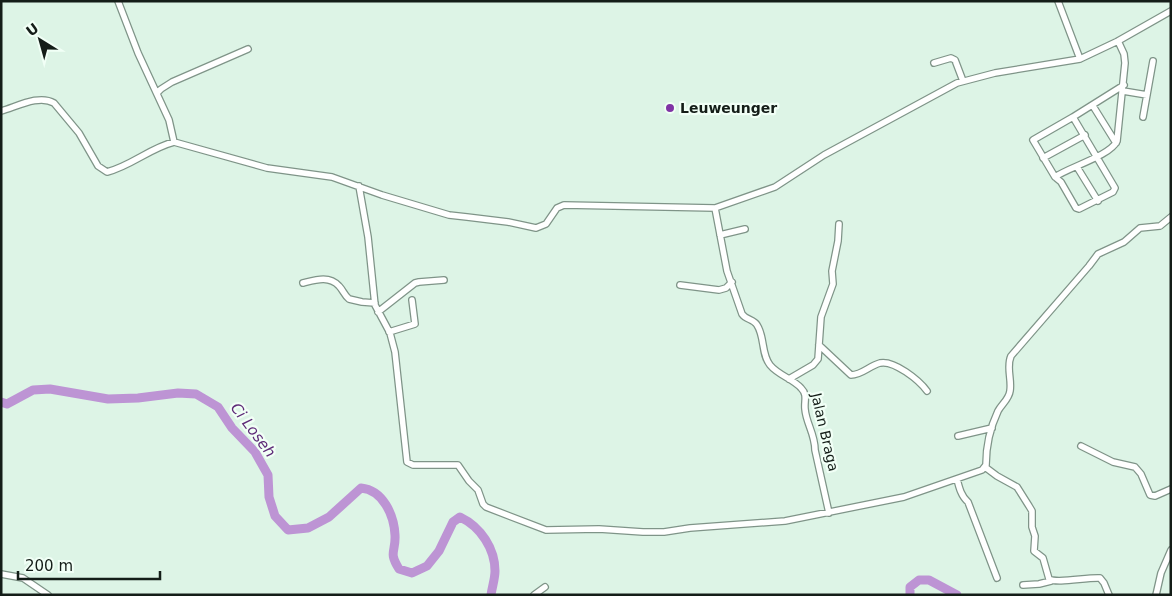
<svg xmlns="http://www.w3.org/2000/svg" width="1172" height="596" viewBox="0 0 1172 596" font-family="'DejaVu Sans',sans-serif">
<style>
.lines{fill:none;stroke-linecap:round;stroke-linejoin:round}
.river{stroke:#bd94d4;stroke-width:9}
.minor-casing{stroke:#7f9488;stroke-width:8}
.minor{stroke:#fff;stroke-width:5.5}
.poi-dot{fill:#8033a5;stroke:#f1fff6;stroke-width:2}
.labels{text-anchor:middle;stroke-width:4.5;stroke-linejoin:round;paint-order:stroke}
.poi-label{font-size:14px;font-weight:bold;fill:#141d18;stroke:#f1fff6;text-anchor:start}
.street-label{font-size:14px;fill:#141d18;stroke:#f1fff6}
.water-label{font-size:15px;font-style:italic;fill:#5e2b78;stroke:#f1fff6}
</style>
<rect width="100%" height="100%" fill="#ddf4e6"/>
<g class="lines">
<path class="river" d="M1 402 7 404 33 390 50 389 108 399 138 398 178 393 196 394 218 407 232 428 255 452 268 475 269 497 275 516 288 530 308 528 329 517 361 488C383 490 394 515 395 535 396 553 388 551 399 569L412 573 427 566 439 551 453 522 460 517C481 527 495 549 495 571 495 579 492 587 491 595
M910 595V587L919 580H929L957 595"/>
<g class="minor-casing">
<path id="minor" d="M118 1 138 53 169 120 174 142
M1058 1 1080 59
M1118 41 1124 54 1125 63 1117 141C1110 156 1069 167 1055 177L1061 182 1076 208 1079 209 1113 192 1115 188 1073 117 1124 85
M934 63 951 58 955 60 963 81
M1123 91 1147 95
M157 93 161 89 172 82 248 49
M1093 106 1116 143
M1 111C16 107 39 94 54 103L79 133 98 166 107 172C131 166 150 148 174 142L267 168 332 177 382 195 449 215 467 217 508 222 536 228 546 224 557 208 564 205 715 208 775 187 824 155 957 83 995 73 1080 59 1118 41 1171 11
M1143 117 1153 61
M1043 158 1085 135
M1077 167 1098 201
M1055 177 1033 140 1073 117
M359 186 368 237 375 305 390 333 395 352 407 462 413 465H458L469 481 478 490 483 504 486 507 546 530 599 529 643 532H664L690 528 785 521 904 497 982 470 986 465C986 447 990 428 998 411 1002 404 1009 399 1010 391 1012 379 1006 367 1011 356L1089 266 1098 254 1124 242 1140 228 1160 226 1171 217
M715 208 727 271 742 314C746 320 754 319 757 325 765 337 761 354 770 365 778 375 793 379 801 388 808 395 804 401 805 409 806 423 815 434 815 450L829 513
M720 235 745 229
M303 283C315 280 329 275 339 286 343 290 344 295 349 299L362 302 375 303
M680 285 719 290 726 288 732 282
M378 312 415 283 419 282 444 280
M389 332 415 324 412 300
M819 345 851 375C862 375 869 366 880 363 894 360 919 380 927 391
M789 379 813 365 818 359 821 317 833 284 832 271 838 241 839 224
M958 436 992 428
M1081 446 1113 462 1135 467 1141 474 1150 495 1155 496 1171 489
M985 467 997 476 1017 487 1029 506 1032 511V527L1035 536 1034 551 1043 558 1049 579C1057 584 1087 577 1100 578L1104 583 1109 595
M957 479C959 487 961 496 968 502L997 578
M1 574 23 578 48 595
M1023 585 1039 584 1051 581
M534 595 545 587
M1156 595 1161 573 1171 550"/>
</g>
<use href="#minor" class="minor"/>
</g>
<circle class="poi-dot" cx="670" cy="108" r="5"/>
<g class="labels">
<g class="poi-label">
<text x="680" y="113">Leuweunger</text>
</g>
<g class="street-label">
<text transform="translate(825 432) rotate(77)" y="5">Jalan Braga</text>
</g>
<g class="water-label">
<text transform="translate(253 430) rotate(53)" y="5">Ci Loseh</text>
</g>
</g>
<rect width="1172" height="596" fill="none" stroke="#141d18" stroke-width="5"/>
<g transform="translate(40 40) rotate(323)" stroke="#f1fff6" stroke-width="4" paint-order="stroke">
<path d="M0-4L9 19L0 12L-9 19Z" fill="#141d18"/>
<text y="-8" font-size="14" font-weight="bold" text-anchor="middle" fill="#141d18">U</text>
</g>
<path d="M18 571v8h142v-8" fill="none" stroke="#141d18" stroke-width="2.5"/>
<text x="25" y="571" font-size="15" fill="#141d18" stroke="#f1fff6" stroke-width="4" paint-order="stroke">200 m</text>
</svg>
